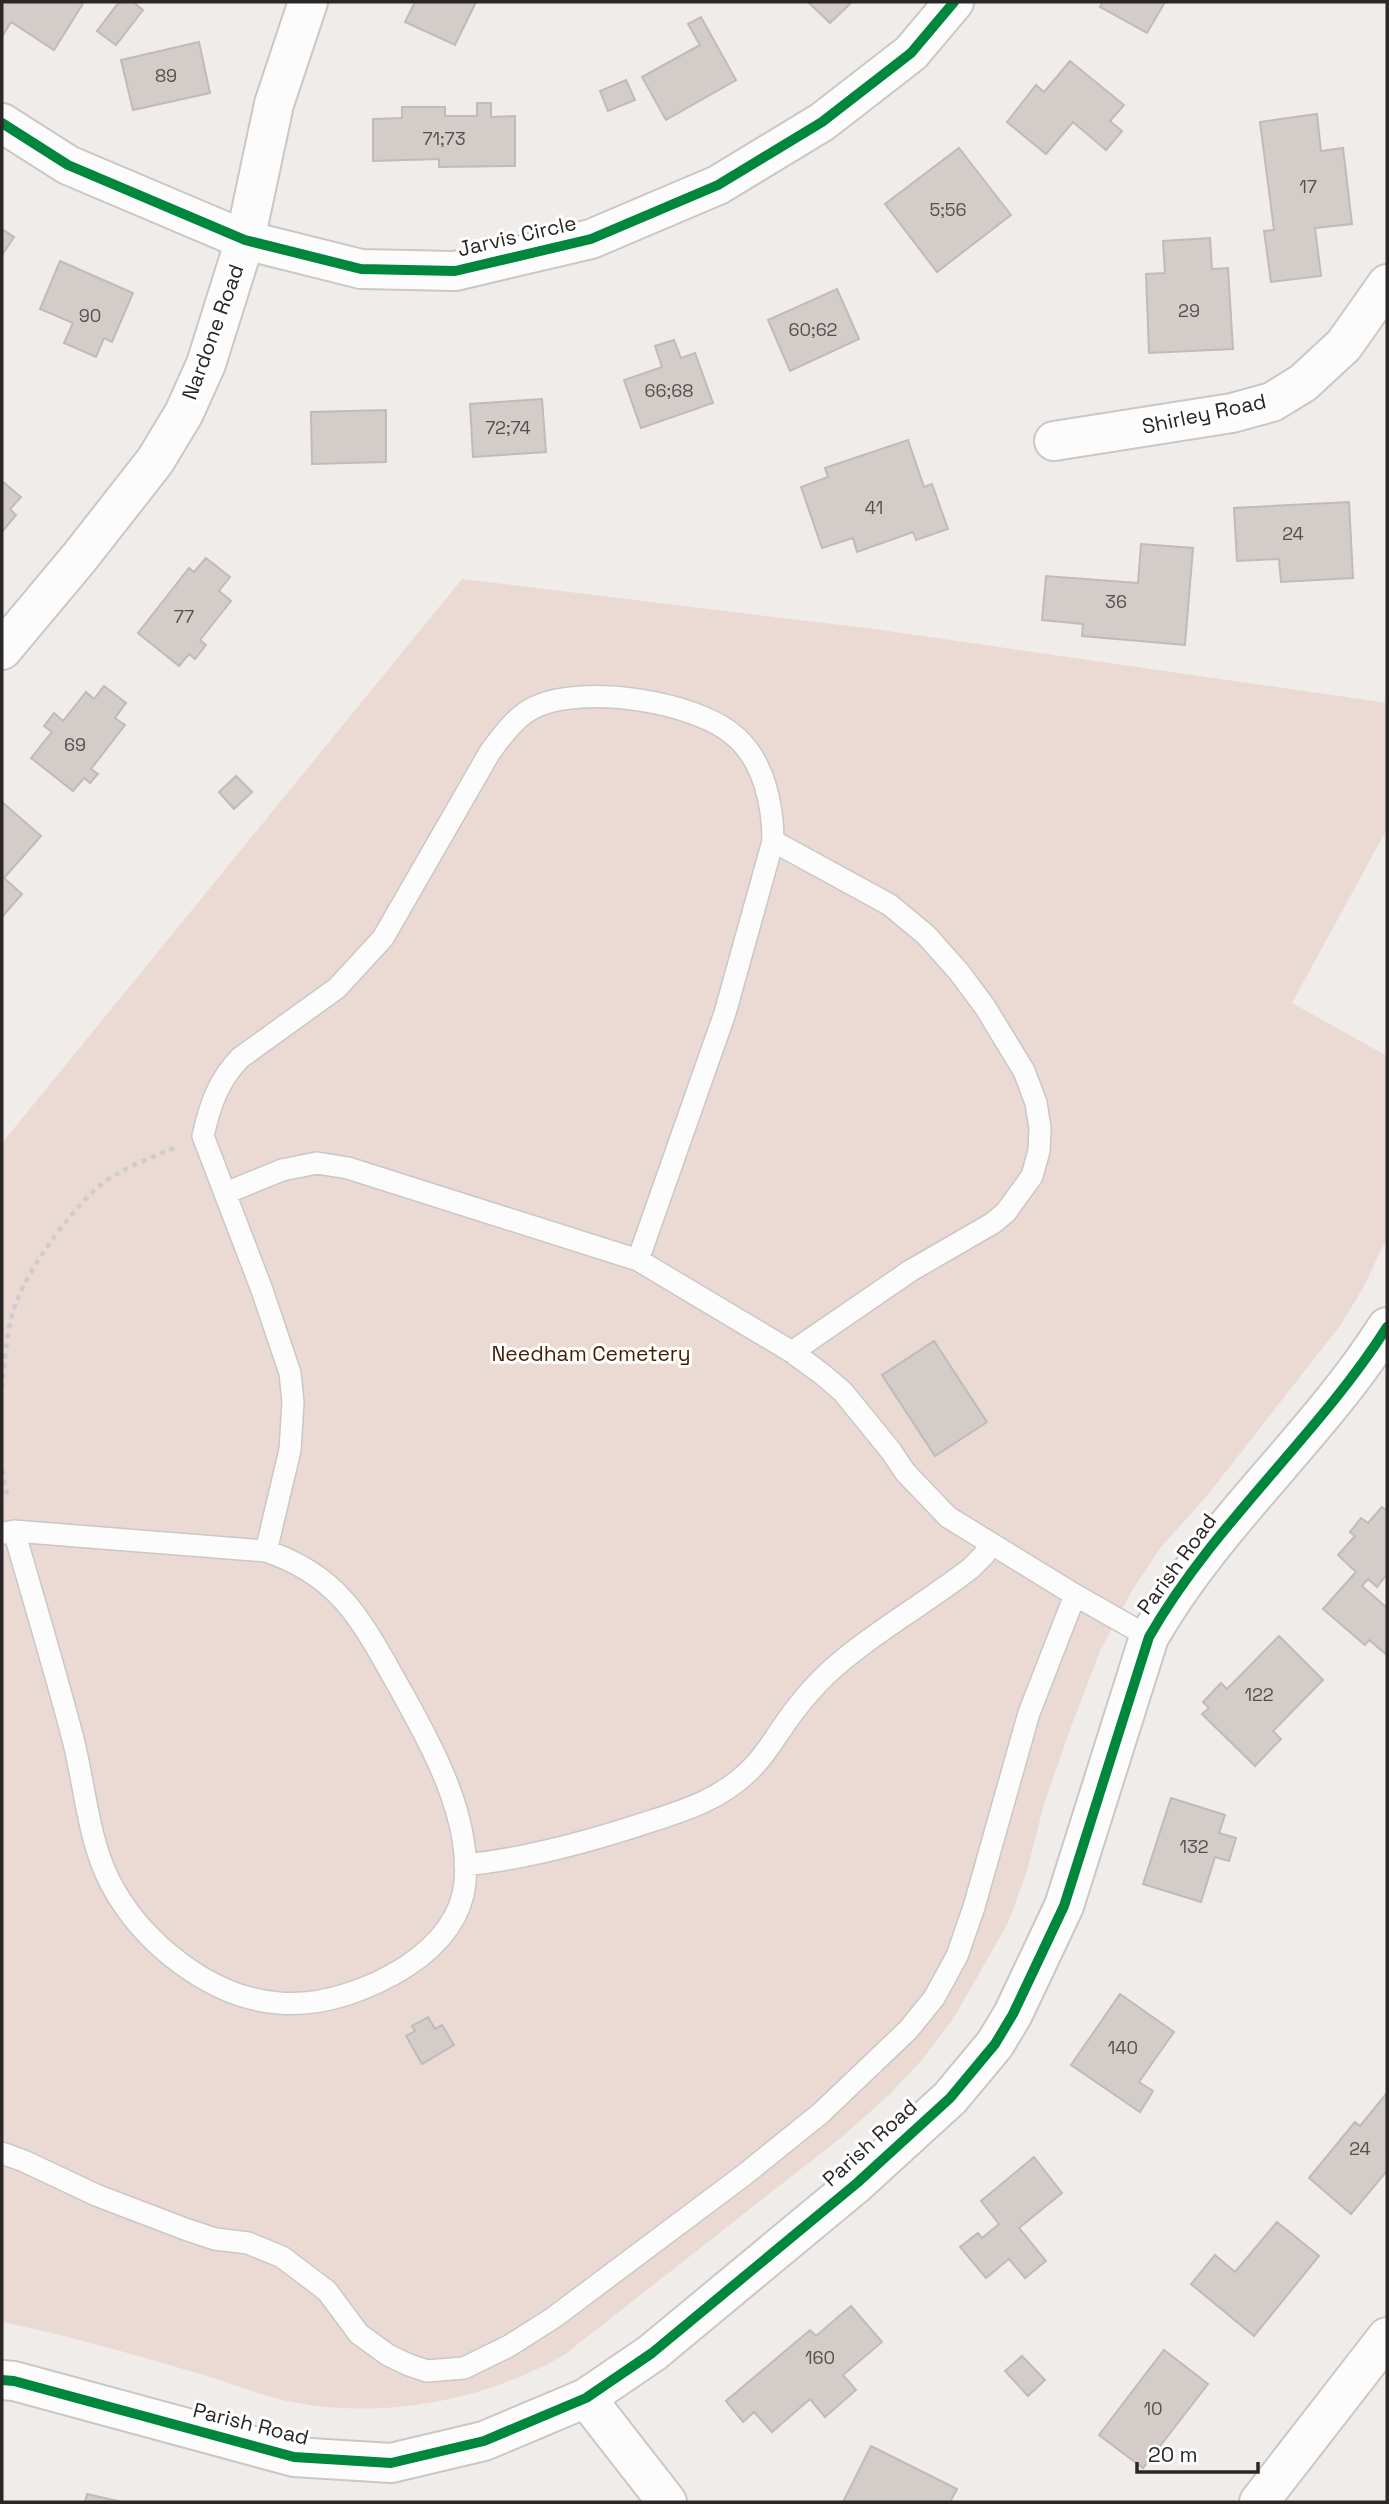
<svg xmlns="http://www.w3.org/2000/svg" width="1389" height="2504" viewBox="0 0 1389 2504" font-family="'Space Grotesk',sans-serif">
<style>
.green{fill:#eadad3}
.building{fill:#d4ccc8;stroke:#bebcba;stroke-width:2}
.lines{fill:none;stroke-linecap:round;stroke-linejoin:round}
.lane-casing{stroke:#cac7c5;stroke-width:24}
.street-casing{stroke:#cac7c5;stroke-width:42}
.secondary-casing{stroke:#cac7c5;stroke-width:42}
.path{stroke:#cfcdcc;stroke-width:4.5;stroke-dasharray:5 5;stroke-linecap:butt}
.lane{stroke:#fdfcfc;stroke-width:21}
.street{stroke:#fdfcfc;stroke-width:38}
.secondary{stroke:#fdfcfc;stroke-width:38}
.cycleway-casing{stroke:#fff;stroke-width:15}
.cycleway{stroke:#00873e;stroke-width:10}
.labels{text-anchor:middle;stroke-width:6;stroke-linejoin:round;paint-order:stroke}
.number-label{font-size:18px;fill:#54504e}
.street-label{font-size:21px;fill:#2a2726;stroke:#fff}
.park-label{font-size:21px;fill:#461d05;stroke:#fff}
</style>
<rect width="100%" height="100%" fill="#f0ecea"/>
<path class="green" d="M462 579 874 629 1387 703V829L1292 1003 1387 1056V1238L1362 1290 1339 1327 1206 1497 1161 1547 1133 1589 1100 1651 1071 1727 1044 1804 1027 1871 1008 1923 953 2019 922 2060 889 2095 843 2136 564 2355C486 2400 387 2419 298 2403 267 2398 236 2385 207 2376 139 2356 71 2336 2 2322V1143Z"/>
<path class="building" d="M2 2H84L54 50 11 22 2 37Z
M119 2H133L143 10 116 45 97 31Z
M415 2H476L455 45 405 22Z
M808 2H852L830 23Z
M1103 2H1165L1147 33 1100 7Z
M701 17 736 80 666 120 642 77 700 45 688 24Z
M199 42 210 93 133 110 121 60Z
M1070 61 1124 105 1110 121 1122 131 1106 150 1073 122 1046 154 1007 122 1036 85 1044 92Z
M626 80 635 100 608 111 600 91Z
M477 103H491V117L515 116V166L439 167V159L373 161V119L402 118V107H445V116H477Z
M1317 114 1321 151 1343 148 1352 224 1315 228 1321 276 1271 282 1264 231 1274 230 1260 122Z
M959 148 1011 215 937 272 885 204Z
M2 229 14 237 2 255Z
M1210 238 1212 269 1228 268 1233 349 1149 353 1146 274 1165 273 1163 241Z
M60 261 133 293 112 342 104 338 96 357 64 343 73 323 40 309Z
M837 289 859 339 790 371 768 320Z
M674 340 681 358 695 353 713 403 641 428 624 380 662 367 655 346Z
M542 399 546 452 473 457 470 404Z
M386 410V462L312 464 311 412Z
M908 440 924 487 932 484 948 529 916 540 913 532 857 552 853 538 822 548 801 487 828 477 825 468Z
M2 481 21 497 10 509 16 515 2 532Z
M1349 502 1353 578 1281 582 1279 559 1237 561 1234 508Z
M1141 544 1193 548 1185 645 1082 636 1083 624 1042 620 1046 576 1138 583Z
M206 558 230 577 219 591 231 601 200 640 206 645 195 659 189 654 179 666 138 633 189 568 194 572Z
M104 686 126 703 115 718 125 725 91 769 98 774 90 783 84 778 73 791 31 758 52 732 44 726 54 713 63 721 86 692 94 699Z
M236 776 252 792 234 809 219 792Z
M2 802 41 836 4 878 22 894 2 917Z
M934 1341 987 1422 935 1456 882 1375Z
M1382 1507 1387 1511V1574L1377 1587 1368 1579 1362 1586 1387 1608V1655L1369 1640 1365 1645 1323 1609 1356 1572 1338 1555 1355 1536 1350 1532 1361 1518 1368 1523Z
M1279 1636 1323 1680 1273 1731 1281 1739 1255 1766 1202 1714 1209 1708 1203 1702 1221 1683 1227 1689Z
M1171 1798 1225 1815 1219 1833 1236 1838 1229 1861 1215 1857 1201 1902 1143 1884Z
M1120 1994 1174 2032 1139 2082 1153 2091 1140 2112 1071 2065Z
M428 2017 435 2029 442 2025 454 2045 422 2064 406 2036 415 2031 412 2026Z
M1386 2094 1387 2171 1351 2214 1309 2178 1355 2122 1360 2126Z
M1034 2157 1062 2193 1019 2228 1046 2261 1025 2278 1009 2259 986 2278 960 2247 978 2233 982 2238 999 2224 981 2201Z
M1277 2222 1319 2256 1254 2336 1191 2284 1215 2255 1235 2272Z
M851 2306 882 2342 843 2375 856 2390 825 2417 810 2399 772 2432 754 2412 743 2422 726 2401 810 2330 816 2336Z
M1164 2350 1208 2384 1143 2468 1099 2435Z
M1022 2356 1045 2380 1028 2396 1005 2371Z
M871 2446 957 2489 950 2502H843Z
M87 2494 122 2502H85Z"/>
<g class="lines">
<g class="lane-casing">
<path id="lane" d="M773 841 890 905 926 935 959 972 985 1007 1024 1071 1036 1103 1040 1128 1039 1151 1032 1176 1006 1212 993 1223 910 1271 792 1352
M638 1260 792 1352 822 1374 843 1392 891 1451 905 1472 948 1517 1075 1595 1149 1637
M14 1531 266 1551 290 1450 293 1402 290 1373 262 1290 203 1136C210 1105 218 1081 240 1058L337 988 383 938 490 752C502 736 516 716 535 707 582 684 697 701 736 737 764 762 773 805 773 841L725 1013 638 1260 348 1168 317 1163 282 1170 226 1193
M4 1533 14 1531C34 1601 55 1670 73 1739 85 1786 88 1839 110 1882 141 1942 210 1998 279 2003 323 2007 371 1989 407 1966 437 1946 461 1920 465 1883 471 1815 431 1745 399 1687 362 1622 341 1576 266 1551
M465 1865C524 1859 580 1844 636 1826 676 1813 718 1802 749 1771 764 1757 773 1741 784 1725 797 1706 812 1688 829 1672 872 1633 925 1604 971 1568L984 1555 991 1544
M2 2153 24 2161 96 2195 185 2229 215 2239 248 2243 282 2257 327 2291 359 2334 388 2355 409 2365 427 2371 464 2368 509 2346 553 2318 744 2175 821 2113 908 2030 934 1998 957 1956 974 1907 1029 1713 1075 1595"/>
</g>
<g class="street-casing">
<path id="street" d="M2 123 68 165 245 240 361 269 455 271 591 239 718 185 822 122 911 53 954 2
M1054 441 1232 413 1272 402 1303 383 1344 345 1387 284
M2 650 79 558 155 461 184 413 206 364 245 240 274 104 308 2
M586 2398 667 2502
M1259 2502 1387 2337"/>
</g>
<g class="secondary-casing">
<path id="secondary" d="M2 2380 14 2381 294 2457 391 2463 484 2441 586 2398 652 2353 857 2183 950 2098 995 2044 1013 2014 1064 1906 1149 1637C1214 1523 1318 1436 1387 1327"/>
</g>
<path class="path" d="M2 1388C4 1366 6 1341 11 1319 19 1280 66 1216 96 1189 118 1169 149 1159 176 1147
M2 1470 8 1500"/>
<use href="#lane" class="lane"/>
<use href="#street" class="street"/>
<use href="#secondary" class="secondary"/>
<g class="cycleway-casing">
<path id="cycleway" d="M2 123 68 165 245 240 361 269 455 271 591 239 718 185 822 122 911 53 954 2
M2 2380 14 2381 294 2457 391 2463 484 2441 586 2398 652 2353 857 2183 950 2098 995 2044 1013 2014 1064 1906 1149 1637C1214 1523 1318 1436 1387 1327"/>
</g>
<use href="#cycleway" class="cycleway"/>
</g>
<g class="labels">
<g class="number-label">
<text x="166" y="82">89</text>
<text x="444" y="145">71;73</text>
<text x="1308" y="193">17</text>
<text x="948" y="216">5;56</text>
<text x="1189" y="317">29</text>
<text x="90" y="322">90</text>
<text x="813" y="336">60;62</text>
<text x="669" y="397">66;68</text>
<text x="508" y="434">72;74</text>
<text x="874" y="514">41</text>
<text x="1293" y="540">24</text>
<text x="1116" y="608">36</text>
<text x="184" y="623">77</text>
<text x="75" y="751">69</text>
<text x="1259" y="1701">122</text>
<text x="1194" y="1853">132</text>
<text x="1123" y="2054">140</text>
<text x="1360" y="2155">24</text>
<text x="820" y="2364">160</text>
<text x="1153" y="2415">10</text>
</g>
<g class="street-label">
<text transform="translate(517 236) rotate(-13)" y="7">Jarvis Circle</text>
<text transform="translate(213 332) rotate(-70)" y="7">Nardone Road</text>
<text transform="translate(1204 414) rotate(-12)" y="7">Shirley Road</text>
<text transform="translate(1177 1564) rotate(-54)" y="7">Parish Road</text>
<text transform="translate(870 2143) rotate(-42)" y="7">Parish Road</text>
<text transform="translate(251 2424) rotate(14)" y="7">Parish Road</text>
</g>
<g class="park-label">
<text x="591" y="1361">Needham Cemetery</text>
</g>
</g>
<rect width="1389" height="2504" fill="none" stroke="#2a2726" stroke-width="7"/>
<path d="M1137 2462v10h121v-10" fill="none" stroke="#2a2726" stroke-width="3.5"/>
<text x="1148" y="2462" font-size="21" fill="#2a2726" stroke="#ffffff" stroke-width="5" paint-order="stroke">20 m</text>
</svg>
